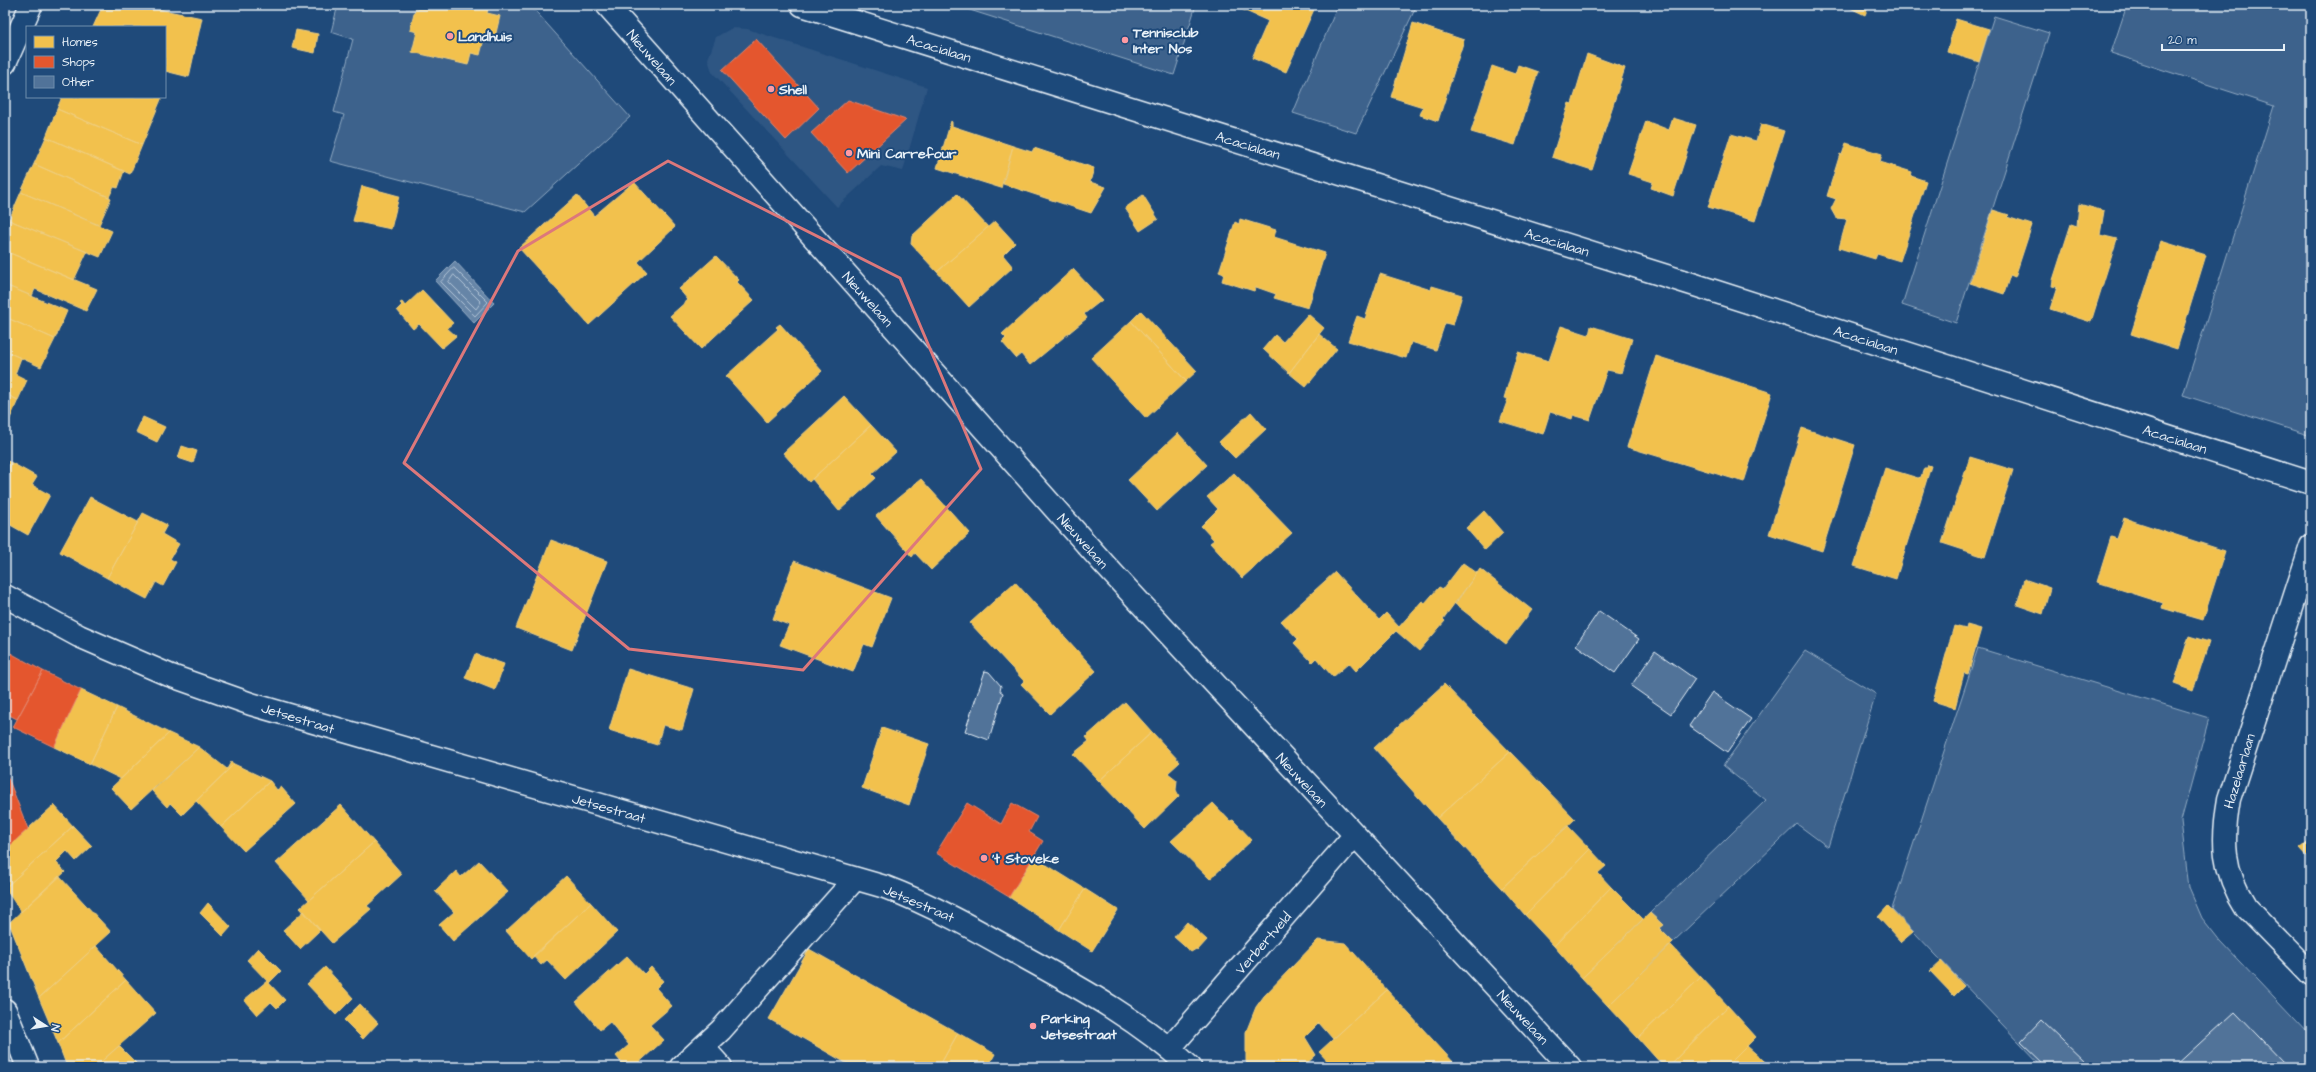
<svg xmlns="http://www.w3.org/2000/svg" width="2316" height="1072" viewBox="0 0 2316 1072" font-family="'Architects Daughter',sans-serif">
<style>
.built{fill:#2e5683}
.green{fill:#3c628c;stroke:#92aac2}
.water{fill:#6685a7;stroke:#9ab0c7}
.homes{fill:#f2c14e;stroke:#efcf81}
.shops{fill:#e4572e;stroke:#e5856b}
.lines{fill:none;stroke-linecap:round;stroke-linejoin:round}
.shore{stroke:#b4c6d8;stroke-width:1}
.building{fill:#517399;stroke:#e8f1f8}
.service-casing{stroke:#e8f1f8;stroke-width:25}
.minor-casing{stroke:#e8f1f8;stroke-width:25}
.service{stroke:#1f4a7a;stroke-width:22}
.minor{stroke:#1f4a7a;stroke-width:22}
.marked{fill:none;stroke:#dd787b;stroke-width:3;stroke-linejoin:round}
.poi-dot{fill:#ff9aa2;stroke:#1f4a7a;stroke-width:1.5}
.labels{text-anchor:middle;stroke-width:4;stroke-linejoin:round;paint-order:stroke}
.poi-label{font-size:14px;font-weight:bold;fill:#e8f1f8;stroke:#1f4a7a;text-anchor:start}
.street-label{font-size:14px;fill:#e8f1f8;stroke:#1f4a7a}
</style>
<rect width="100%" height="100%" fill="#1f4a7a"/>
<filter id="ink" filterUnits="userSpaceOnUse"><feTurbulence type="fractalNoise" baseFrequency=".025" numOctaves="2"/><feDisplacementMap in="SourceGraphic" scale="8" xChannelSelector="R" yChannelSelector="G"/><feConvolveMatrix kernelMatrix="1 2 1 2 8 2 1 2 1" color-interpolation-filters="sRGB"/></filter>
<g filter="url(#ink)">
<path class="built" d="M732 28 747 29 927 87 903 171 881 166 837 207 712 72 708 59 716 37Z"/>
<path class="green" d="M338 5H530L630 117 525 212 330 161 344 115 334 112 353 39 331 32Z
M954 5H1196L1174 75Z
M1338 5H1417L1356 133 1293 113Z
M2127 5H2311V436L2183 395 2274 106 2111 53Z
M1994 16 2049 33 1956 323 1902 305Z
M1978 648 2209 718 2181 821 2189 888 2202 918 2221 942 2311 1037V1067H2043L1892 909Z
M1805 651 1876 694 1828 847 1797 824 1673 942 1659 928 1662 924 1650 913 1766 800 1723 766Z"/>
<path class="water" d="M455 261 494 303 474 323 435 281Z"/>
<path class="homes" d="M103 5H139L202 18 189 77 165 71V27H93Z
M419 5H489L487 13 500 16 495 37 485 35 480 55 471 53 468 65 412 52 417 32 410 30 415 10H418Z
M1232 5H1316L1286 72 1252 58 1268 21Z
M1844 5H1869L1865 15Z
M1956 19 1989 29 1979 62 1947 52Z
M1413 23 1464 40 1438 121 1420 115 1423 107 1391 97Z
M296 30 318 34 315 53 292 48Z
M1587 54 1625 68 1592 170 1552 157 1569 103 1572 104Z
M1518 65 1538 72 1515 145 1471 132 1492 66 1515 74Z
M62 97H162L142 145 57 109Z
M57 109 142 145 130 174 46 137Z
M1673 118 1696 125 1673 196 1651 188 1653 182 1628 174 1646 121 1669 130Z
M951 121 952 122V126L1013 146 1001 188 937 168Z
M1761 124 1784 131 1755 221 1708 207 1731 134 1756 141Z
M46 137 124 171 118 188 114 187 109 197 34 164Z
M1846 143 1882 154 1880 162 1912 172 1911 176 1926 181 1900 261 1877 254 1875 259 1839 248 1847 219 1836 218 1831 209 1836 199 1827 196 1840 154 1842 155Z
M1013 146 1032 152 1034 148 1094 168 1090 182 1106 187 1091 213 1003 184Z
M34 164 111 198 99 225 21 192Z
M634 182 675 227 638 262 647 272 589 325 519 248 577 195 594 216Z
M362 186 399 196 391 229 353 221Z
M21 192 112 231 100 257 9 220Z
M957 194 988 227 937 272 911 244 912 236Z
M1143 195 1158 219 1140 231 1125 208Z
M2079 204 2104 211 2100 235 2117 239 2091 322 2050 309 2057 287 2052 286 2053 280 2071 224 2077 226Z
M1993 210 2009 215 2007 217 2032 225 2015 277 2010 275 2004 294 1970 283Z
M1240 219 1276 230 1274 237 1325 253 1308 308 1274 298 1276 294 1256 287 1254 291 1222 281 1224 274 1219 272 1235 222 1239 224Z
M9 220 87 252 74 280 5 251V230Z
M995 221 1015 243 1003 255 1013 267 969 307 937 272Z
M2161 241 2206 255 2177 349 2131 334Z
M5 251 97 289 86 311 35 289 32 296 5 285Z
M716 256 739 280 737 282 754 300 701 349 670 316 688 300 679 289Z
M1073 269 1102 300 1084 314 1087 318 1030 365 1021 354 1016 358 1002 342 1006 338 1002 334Z
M1380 274 1431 290 1432 286 1462 295 1453 325 1445 323 1436 350 1411 342 1406 358 1348 341 1357 316 1365 319Z
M5 285 67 311 55 339 5 317Z
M422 290 453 323 447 328 456 336 442 348 419 324 413 329 397 310 402 305 400 303 402 302 405 306Z
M1141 311 1197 371 1186 381 1131 321Z
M1308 314 1324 328 1289 373 1263 349 1275 335 1283 342Z
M5 317 55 339 41 367 5 351Z
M1131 321 1186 381 1146 418 1091 358Z
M780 324 822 371 767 422 726 376 778 329 776 327Z
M1561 326 1589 335 1591 326 1632 339 1621 373 1607 370 1590 420 1573 415 1572 419 1550 412 1543 434 1500 421 1508 399 1504 398 1518 352 1549 361Z
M1319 334 1337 349 1306 387 1289 373Z
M5 351 21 358 15 374 27 380 18 400 5 394Z
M1656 356 1772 393 1744 482 1627 447Z
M5 394 18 400 5 430Z
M844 396 871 425 809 482 783 453Z
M1251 412 1266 429 1235 458 1219 442Z
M143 417 165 427 157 442 136 432Z
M871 425 896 452 872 474 876 478 839 511 812 479Z
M1802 428 1855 445 1822 551 1769 534Z
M1178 433 1207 465 1157 511 1128 480Z
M182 446 197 451 193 463 178 458Z
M1970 457 2013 470 1985 557 1942 543Z
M5 460 12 463 5 476Z
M12 463 37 477 32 485 50 495 28 535 5 522V476Z
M1928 465 1931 466 1896 579 1854 566 1885 468 1918 478 1921 477 1924 468H1927Z
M1234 473 1292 533 1242 578 1210 543 1214 540 1201 526 1218 509 1207 497Z
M921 479 970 533 931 570 915 553 912 557 876 516Z
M90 497 138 522 107 578 60 552Z
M1484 511 1503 533 1485 550 1466 528Z
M143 513 167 525 162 534 179 544 170 559 176 562 163 586 156 582 147 599 107 578Z
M2124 518 2225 551 2203 620 2162 608 2163 603 2097 582 2111 537 2117 539Z
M551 540 607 561 572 650 516 628Z
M794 561 891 598 872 647 864 644 853 672 780 645 789 625 773 619Z
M1463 563 1477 573 1443 619 1445 621 1419 651 1396 631 1356 671 1349 663 1333 677 1316 658 1312 662 1294 643 1298 639 1281 621 1335 572 1379 620 1386 613 1399 627 1422 601 1425 603 1439 587 1443 589Z
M1480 569 1532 610 1506 644 1455 604Z
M2024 579 2050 588 2043 614 2017 605Z
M1015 582 1096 671 1050 714 1021 684 1024 681 970 623Z
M1967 625 1981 629 1968 674 1964 673 1955 708 1933 701 1954 626 1966 629Z
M2189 636 2209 642 2193 691 2174 684Z
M475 654 504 664 495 690 465 678Z
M628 669 694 689 682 730 663 725 657 745 609 730Z
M1444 684 1510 752 1437 818 1374 748Z
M81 690 117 707 90 764 54 747Z
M1125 702 1152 732 1099 781 1073 754 1089 741 1086 737Z
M117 707 169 733 121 779 90 764Z
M882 728 929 744 909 805 862 788Z
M1152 732 1180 762 1168 773 1177 780 1176 790 1179 796 1145 829 1099 781Z
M169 733 199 747 131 809 111 788Z
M199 747 227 769 231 762 234 764 182 815 170 803 167 807 152 791Z
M1510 752 1575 819 1502 888 1437 818Z
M234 764 270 781 221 827 196 801Z
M270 781 277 790 281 787 296 804 244 851 221 827Z
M1213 803 1230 821 1233 820 1252 840 1210 879 1171 841Z
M54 805 73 826 5 888V850Z
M341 805 374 842 309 900 276 863Z
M73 826 92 846 76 861 67 851 56 862 65 872 21 912 5 888Z
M1568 826 1590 849 1525 915 1502 888Z
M2311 839V860L2300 848Z
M374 842 402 874 367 906 371 909 332 943 300 908Z
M1590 849 1606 866 1598 873 1611 887 1554 946 1525 915Z
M1034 857 1085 889 1059 930 1009 897Z
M479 861 508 892 453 941 439 925 454 912 435 891 456 871 461 877Z
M59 876 111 932 39 998 9 923Z
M566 876 591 903 531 959 506 931Z
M1611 887 1643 919 1582 978 1554 946Z
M1085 889 1118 910 1092 951 1059 930Z
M208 903 231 927 223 936 200 913Z
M591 903 617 932 566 980 547 960 541 965 533 956Z
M1888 906 1913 932 1901 942 1878 917Z
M304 911 320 930 300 949 283 930Z
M1650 913 1663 925 1659 928 1673 942 1608 1006 1582 978Z
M1187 922 1207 940 1197 951 1196 949 1191 952 1174 937Z
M1318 940 1345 943 1387 990 1333 1039 1319 1023 1305 1037 1316 1055 1303 1067H1248L1246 1061V1032L1256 1007 1264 996Z
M1671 945 1701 977 1638 1038 1608 1006Z
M96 946 126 980 58 1043 39 998Z
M258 948 281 971 269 983 247 960Z
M809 949 958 1033 939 1067H853L769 1019Z
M627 956 644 974 651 967 663 981 656 988 672 1006 650 1025 664 1040 634 1067H625L616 1056 629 1045 610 1022 600 1030 576 1002Z
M1941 961 1964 986 1954 996 1930 971Z
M325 967 353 998 336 1015 307 984Z
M1701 977 1728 1006 1668 1067H1664L1638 1038Z
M126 980 156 1013 95 1067H67L58 1043Z
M267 981 285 1000 277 1008 271 1002 257 1015 244 1000Z
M1387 990 1455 1064 1451 1067H1333L1319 1052Z
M360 1004 378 1023 363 1039 344 1020Z
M1728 1006 1756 1037 1726 1067H1668Z
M958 1033 995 1054 988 1067H939Z
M119 1046 140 1067H95Z
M1747 1046 1771 1067H1726Z"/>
<path class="shops" d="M756 39 819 108 786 140 722 70Z
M848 100 906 120 848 173 811 133Z
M5 650 43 671 17 719 5 713Z
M43 671 81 690 54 747 13 727Z
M5 770 28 829 5 850Z
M967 803 1001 824 1012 803 1037 817 1029 832 1043 841 1009 897 936 853Z"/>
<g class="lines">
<path class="shore" d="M454 268 488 302 475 316 441 282Z
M454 275 481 302 476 309 449 282Z"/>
</g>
<path class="building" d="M1599 611 1639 639 1615 673 1576 645Z
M1655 651 1695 679 1671 714 1631 686Z
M985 671 989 672 1001 686 1000 691 1003 693 989 740 965 731Z
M1712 692 1751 719 1727 753 1689 726Z
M2235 1011 2285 1063 2281 1067H2174Z
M2041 1020 2085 1062 2080 1067H2048L2021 1041Z"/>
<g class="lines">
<g class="service-casing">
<path id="service" d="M703 1047 721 1067
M681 1067 721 1030 855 879"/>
</g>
<g class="minor-casing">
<path id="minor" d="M607 5 1105 565 1570 1067
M802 5 1695 285 2311 483
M5 63 31 5
M2311 546 2229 799C2222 840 2222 870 2246 907L2311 974
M5 596 79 636 169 675 251 704 885 887C935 906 980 932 1026 958 1084 990 1142 1022 1190 1067
M5 1010 28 1067
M1169 1049 1354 836"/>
</g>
<use href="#service" class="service"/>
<use href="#minor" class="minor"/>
</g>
</g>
<path class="marked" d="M668 161 900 278 981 469 803 670 629 649 404 463 518 251Z"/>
<g class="poi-dot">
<circle cx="450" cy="36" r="4"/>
<circle cx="1125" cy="40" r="4"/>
<circle cx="771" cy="89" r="4"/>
<circle cx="849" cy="153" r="4"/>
<circle cx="984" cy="858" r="4"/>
<circle cx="1033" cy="1026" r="4"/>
</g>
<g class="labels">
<g class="poi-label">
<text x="1133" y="37">Tennisclub<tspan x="1133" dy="16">Inter Nos</tspan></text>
<text x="458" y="41">Landhuis</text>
<text x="779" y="94">Shell</text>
<text x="857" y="158">Mini Carrefour</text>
<text x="992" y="863">'t Stoveke</text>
<text x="1041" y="1023">Parking<tspan x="1041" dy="16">Jetsestraat</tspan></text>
</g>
<g class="street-label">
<text transform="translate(939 48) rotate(17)" y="5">Acacialaan</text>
<text transform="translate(652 57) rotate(49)" y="5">Nieuwelaan</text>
<text transform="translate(1248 145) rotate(17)" y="5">Acacialaan</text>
<text transform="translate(1557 242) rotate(17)" y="5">Acacialaan</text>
<text transform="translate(868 299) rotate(48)" y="5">Nieuwelaan</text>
<text transform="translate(1866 340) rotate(18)" y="5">Acacialaan</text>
<text transform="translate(2175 439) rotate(18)" y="5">Acacialaan</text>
<text transform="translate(1083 541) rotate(48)" y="5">Nieuwelaan</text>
<text transform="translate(298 718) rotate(17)" y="5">Jetsestraat</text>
<text transform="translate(2239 771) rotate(-73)" y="5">Hazelaarlaan</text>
<text transform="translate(1302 780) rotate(47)" y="5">Nieuwelaan</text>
<text transform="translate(609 808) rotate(16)" y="5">Jetsestraat</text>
<text transform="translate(919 903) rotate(23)" y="5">Jetsestraat</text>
<text transform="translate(1263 943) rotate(-49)" y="5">Verbertveld</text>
<text transform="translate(1523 1017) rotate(47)" y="5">Nieuwelaan</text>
</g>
</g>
<rect width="2316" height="1072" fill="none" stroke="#1f4a7a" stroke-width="20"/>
<rect x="10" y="10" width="2296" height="1052" fill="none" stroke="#e8f1f8" stroke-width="1.5" filter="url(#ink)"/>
<rect x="26" y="26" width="140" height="72" fill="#1f4a7a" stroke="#6f8dac"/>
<rect x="34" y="36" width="20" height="12" fill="#f2c14e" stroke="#6f8dac"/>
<text x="62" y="46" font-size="12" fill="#e8f1f8">Homes</text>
<rect x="34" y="56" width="20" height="12" fill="#e4572e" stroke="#6f8dac"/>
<text x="62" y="66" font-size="12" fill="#e8f1f8">Shops</text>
<rect x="34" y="76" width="20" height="12" fill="#517399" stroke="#6f8dac"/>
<text x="62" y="86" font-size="12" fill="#e8f1f8">Other</text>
<g transform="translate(46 1026) rotate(102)" stroke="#1f4a7a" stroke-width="3" paint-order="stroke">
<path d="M0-3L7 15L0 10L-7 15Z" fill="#e8f1f8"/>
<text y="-6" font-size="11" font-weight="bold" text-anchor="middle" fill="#e8f1f8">N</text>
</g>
<path d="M2162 44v6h122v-6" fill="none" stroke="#e8f1f8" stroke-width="2"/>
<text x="2168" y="44" font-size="12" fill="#e8f1f8" stroke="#1f4a7a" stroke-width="3" paint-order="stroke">20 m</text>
</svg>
